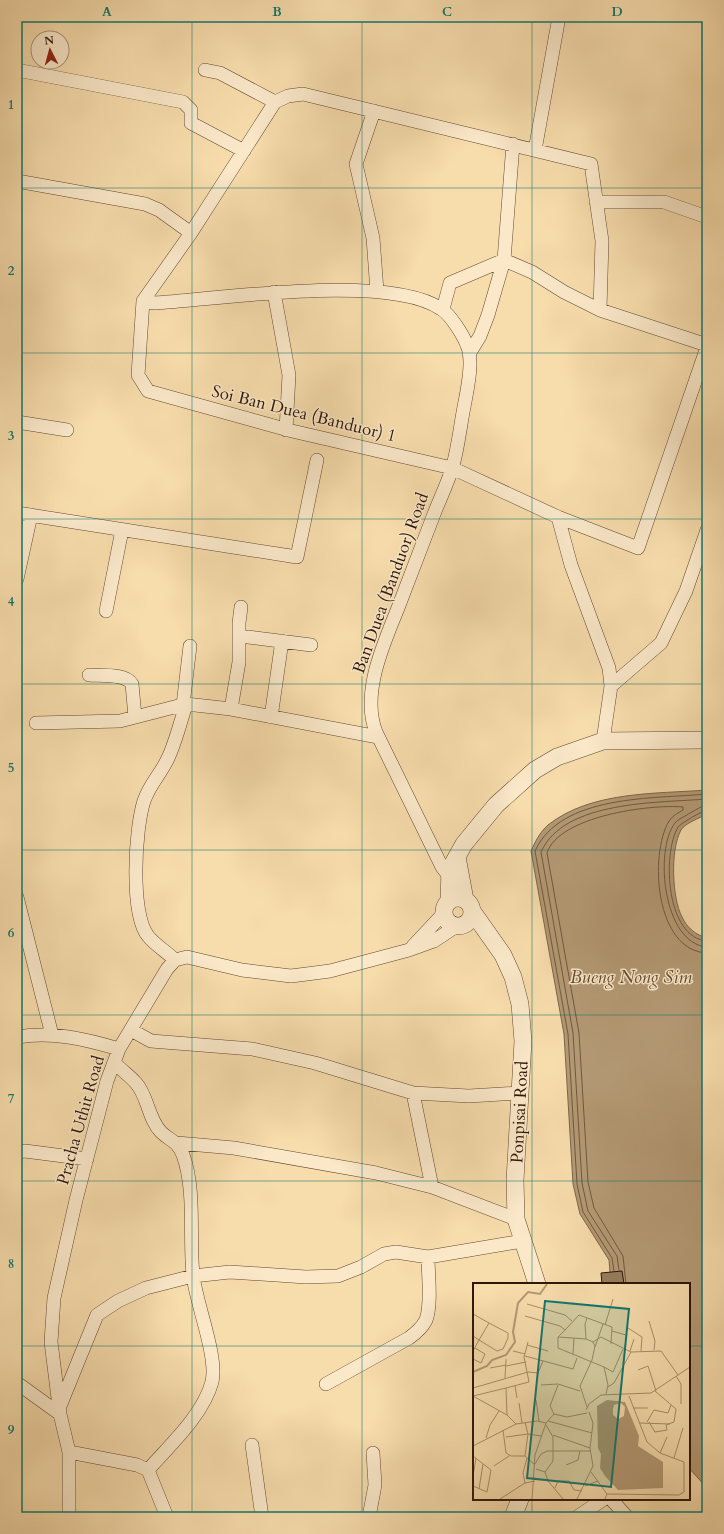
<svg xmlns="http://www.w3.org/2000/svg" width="724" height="1534" viewBox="0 0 724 1534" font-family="Cardo,serif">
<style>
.water{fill:#b39974;stroke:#7e6548}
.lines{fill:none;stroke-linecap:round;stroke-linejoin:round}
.shore{stroke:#71583e;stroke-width:1}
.building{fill:#977d5d;stroke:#2f1607}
.minor-casing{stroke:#614830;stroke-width:14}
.tertiary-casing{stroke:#614830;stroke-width:18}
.minor{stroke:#fae8c9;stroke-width:13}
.tertiary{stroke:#fae8c9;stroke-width:17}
.grid{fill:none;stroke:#0f766e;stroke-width:1;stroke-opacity:0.55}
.labels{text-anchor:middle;stroke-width:3;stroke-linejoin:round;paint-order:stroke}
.street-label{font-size:17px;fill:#2f1607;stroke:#fae8c9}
.water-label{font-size:18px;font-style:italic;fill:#644a33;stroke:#fae8c9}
.inset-river{fill:none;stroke:#b39974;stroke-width:2}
.inset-road{fill:none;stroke:#a78d6a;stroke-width:1}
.view{fill:#0f766e;fill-opacity:0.15;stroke:#0f766e;stroke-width:2}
.inset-edge{fill:none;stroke:#2f1607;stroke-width:2}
.neatline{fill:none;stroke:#0f766e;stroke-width:1.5}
.grid-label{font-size:13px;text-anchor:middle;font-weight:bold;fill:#0f766e}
</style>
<rect width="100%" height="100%" fill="#f7dcac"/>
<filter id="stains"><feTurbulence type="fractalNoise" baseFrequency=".005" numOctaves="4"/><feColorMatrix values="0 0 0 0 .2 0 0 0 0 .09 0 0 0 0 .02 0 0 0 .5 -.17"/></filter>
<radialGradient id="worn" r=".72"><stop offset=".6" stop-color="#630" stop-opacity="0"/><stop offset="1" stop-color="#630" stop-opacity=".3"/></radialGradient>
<path class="water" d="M707 790V814C700 818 685 823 681 830 670 850 672 898 682 917 687 928 696 935 707 938V1488L689 1468V1284H611L609 1260 580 1214 573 1184 564 1034 531 851C535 842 540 832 548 825 591 791 655 794 707 790Z"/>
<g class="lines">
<path class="shore" d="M707 805C701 806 696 810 690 813 686 816 678 819 675 823 654 850 663 944 707 947
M707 810C702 811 681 823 678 827 662 855 666 938 707 941
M619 1270 617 1256 588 1211 582 1183 573 1033 541 852C564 800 659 803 707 799
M614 1271 612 1258 583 1212 577 1184 568 1034 535 851C561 794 654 799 707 794
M626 1284 623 1256 594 1208 588 1182 579 1033 547 853C559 816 650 804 683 807V810C678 813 672 816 669 821 649 855 655 951 707 953"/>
</g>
<path class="building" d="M622 1271 624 1284H602L601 1273Z"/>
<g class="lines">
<g class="minor-casing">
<path id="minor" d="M17 70 183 102 191 110V123L244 151
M205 70 220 73 275 102
M374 111 356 164 373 238 377 291
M535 150 559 17
M17 181 145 204 159 210 191 233 143 301 138 375 148 391 292 431 452 468 558 517 571 565 609 668 611 686 603 741
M596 202H664L707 217
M191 233 275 102 288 96 303 94 591 164 602 241 600 310
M274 292 289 375 286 430
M143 301 155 303C219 299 390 273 441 309 450 314 463 335 467 345 474 360 467 391 464 407 460 427 458 449 452 469 447 484 440 499 434 514 422 545 410 576 398 608 383 645 361 694 376 732L442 867 452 880
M443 309 450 283 504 260 532 272 564 292 600 310 707 345
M469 354 480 336 488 315 504 260 513 144
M17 422 67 430
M17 513 297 557 317 460
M558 517 638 548 707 347
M17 579 31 515
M106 611 122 530
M248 637 311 645
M89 675C101 676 125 673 132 684L135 717
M611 686 661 643 686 591 707 530
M183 705 190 646
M231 709 239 662V623L241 607
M271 717 282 641
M36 723 120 721 186 704 231 709 378 737
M17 897 52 1035
M413 946 444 913
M175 960C167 952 155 945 148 936 130 914 135 828 144 801 150 783 162 773 169 756 176 740 181 721 186 704
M131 1030 151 1041 252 1049 315 1063 413 1093 469 1096 520 1093
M17 1037C52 1031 85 1039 119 1049
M114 1062C121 1070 130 1076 136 1083 148 1096 148 1119 161 1132 170 1141 177 1140 183 1155 196 1191 189 1237 193 1275 196 1304 218 1356 212 1382 203 1415 170 1445 148 1470
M413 1093 432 1187
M177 1143 234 1148 376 1173 432 1187 516 1219
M17 1152 25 1151 87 1159
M17 1383 60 1414
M326 1384 409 1338C416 1333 422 1328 426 1320 432 1304 428 1274 428 1257
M60 1406 97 1315 118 1301 146 1288 193 1276 230 1272 306 1277 338 1276 361 1267 384 1254 396 1252 428 1257 523 1241
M252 1445 262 1517
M69 1452 137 1465 148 1470 167 1517
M611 1499 627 1517
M69 1517V1452L60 1414 51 1342 54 1298 76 1200 107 1081 119 1049 167 969 175 960 187 957 242 970 291 976 330 971 409 950 434 941 458 925
M369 1517 375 1485 373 1453
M577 1517 604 1499"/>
</g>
<g class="tertiary-casing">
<path id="tertiary" d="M457 857 465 900
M444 912a14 14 0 1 1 28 0a14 14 0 1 1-28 0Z
M449 901 450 869 464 844 496 805 535 770 557 757 603 741 707 740
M472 911 503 955 513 977 520 1004 523 1041 515 1180 516 1219 537 1284
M513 1517 520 1499"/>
</g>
<use href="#minor" class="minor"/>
<use href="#tertiary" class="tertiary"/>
</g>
<path class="grid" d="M192 17V1517M362 17V1517M532 17V1284M17 188H707M17 353H707M17 519H707M17 684H707M17 850H707M17 1015H707M17 1181H707M17 1346H474M689 1346H707M532 1499V1517"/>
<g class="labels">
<g class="street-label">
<text transform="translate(304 413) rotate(14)" y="6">Soi Ban Duea (Banduor) 1</text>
<text transform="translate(390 583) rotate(-70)" y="6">Ban Duea (Banduor) Road</text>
<text transform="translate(519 1112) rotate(-87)" y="6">Ponpisai Road</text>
<text transform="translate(80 1120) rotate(-74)" y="6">Pracha Uthit Road</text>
</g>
<g class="water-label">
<text x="631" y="983">Bueng Nong Sim</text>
</g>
</g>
<g transform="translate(473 1283)">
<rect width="217" height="217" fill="#f7dcac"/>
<path d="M134 117 152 119 166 153 165 163 190 179V205L145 207 132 193 127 185 128 171 125 165 124 123ZM148 120 152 124 151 133 145 136 140 132V126L141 122Z" fill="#b39974" fill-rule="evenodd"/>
<path class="inset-river" d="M0 89 14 83 19 77 33 72 42 59 40 49 45 20 55 9 67 11 74 1"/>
<path class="inset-road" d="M54 21 92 32 99 38M0 31 16 40M52 33 87 43 92 47 85 54V65L131 84 135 102 133 111M176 38 182 58 181 67M132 42 140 16M155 45 169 54 168 68M92 47 106 32 139 44 138 61M139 48 153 52M0 53 6 57 24 68 30 66 35 55V50L16 40 6 57 0 68M85 54 113 56 120 59 122 63 119 77 107 103 114 124M113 56 112 41 114 35M120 59 128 54 158 69M54 62 75 68M122 64 130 41M40 68 52 71M157 68 161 56M100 71 101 55M52 73 100 86 104 75M0 76 8 80 12 71 2 65M33 83 53 79M131 84 140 89 150 66M17 85 33 82M165 87 175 83 183 108M203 93 208 101V121M32 95 33 76M68 102 85 101 107 108M42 103 44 115M135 104 141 100 158 69 188 68 205 92M0 105 55 89 65 90 70 78M0 113 34 132 43 141M0 113 33 105M63 117 66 138M46 120 49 140M160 125H175M113 127 116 121 128 112 178 110 217 84M81 131 77 123 85 102M34 132 33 105 56 99 51 74 55 59M75 138 119 150M52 139 55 151 52 173M174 139 181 127 195 130 198 122M176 139 182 149 194 147 193 142 201 139 203 126 182 108M166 140 197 141M30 147 33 170 38 173H52L62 182M80 152 117 165M33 154 55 151 68 153M13 155 17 142 26 128M0 163 43 141 64 138 73 140M187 170 194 154M0 173 18 187 14 209 0 203M201 175 210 145M62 181 68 171 74 168H118M93 182 105 177 107 168M21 183 36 173M63 186 72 189 75 198 90 216M72 189 80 178V154L73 142M118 189 134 211 132 216M0 193 3 175M52 200 50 190 54 175M112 203 125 198M82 205 85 198H96L101 207 109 208M6 206 10 181M134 211 206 212 211 209V179L187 170 174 159 156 113M27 216 52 200 62 198M59 216 62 172 73 140 81 131 94 134 114 130M104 216 120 183 117 165 120 140 116 129"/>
<path class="view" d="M72 18 156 26 138 204 54 195Z"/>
<rect width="217" height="217" class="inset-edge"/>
</g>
<rect width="724" height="1534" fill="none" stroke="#f7dcac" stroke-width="44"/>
<g transform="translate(50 50) rotate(354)"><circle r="19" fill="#fae8c9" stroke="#a9947b"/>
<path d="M0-3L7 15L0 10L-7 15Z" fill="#8f2418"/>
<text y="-6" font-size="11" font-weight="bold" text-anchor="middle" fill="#2f1607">N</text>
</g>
<rect x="22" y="22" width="680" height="1490" class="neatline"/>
<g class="grid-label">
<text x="107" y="16">A</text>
<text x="277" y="16">B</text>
<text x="447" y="16">C</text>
<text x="617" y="16">D</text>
<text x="11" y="109">1</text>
<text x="11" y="275">2</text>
<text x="11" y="440">3</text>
<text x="11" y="606">4</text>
<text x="11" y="772">5</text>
<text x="11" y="937">6</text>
<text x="11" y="1103">7</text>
<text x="11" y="1268">8</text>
<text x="11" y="1434">9</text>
</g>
<rect width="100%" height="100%" filter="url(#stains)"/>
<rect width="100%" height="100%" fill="url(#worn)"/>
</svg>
